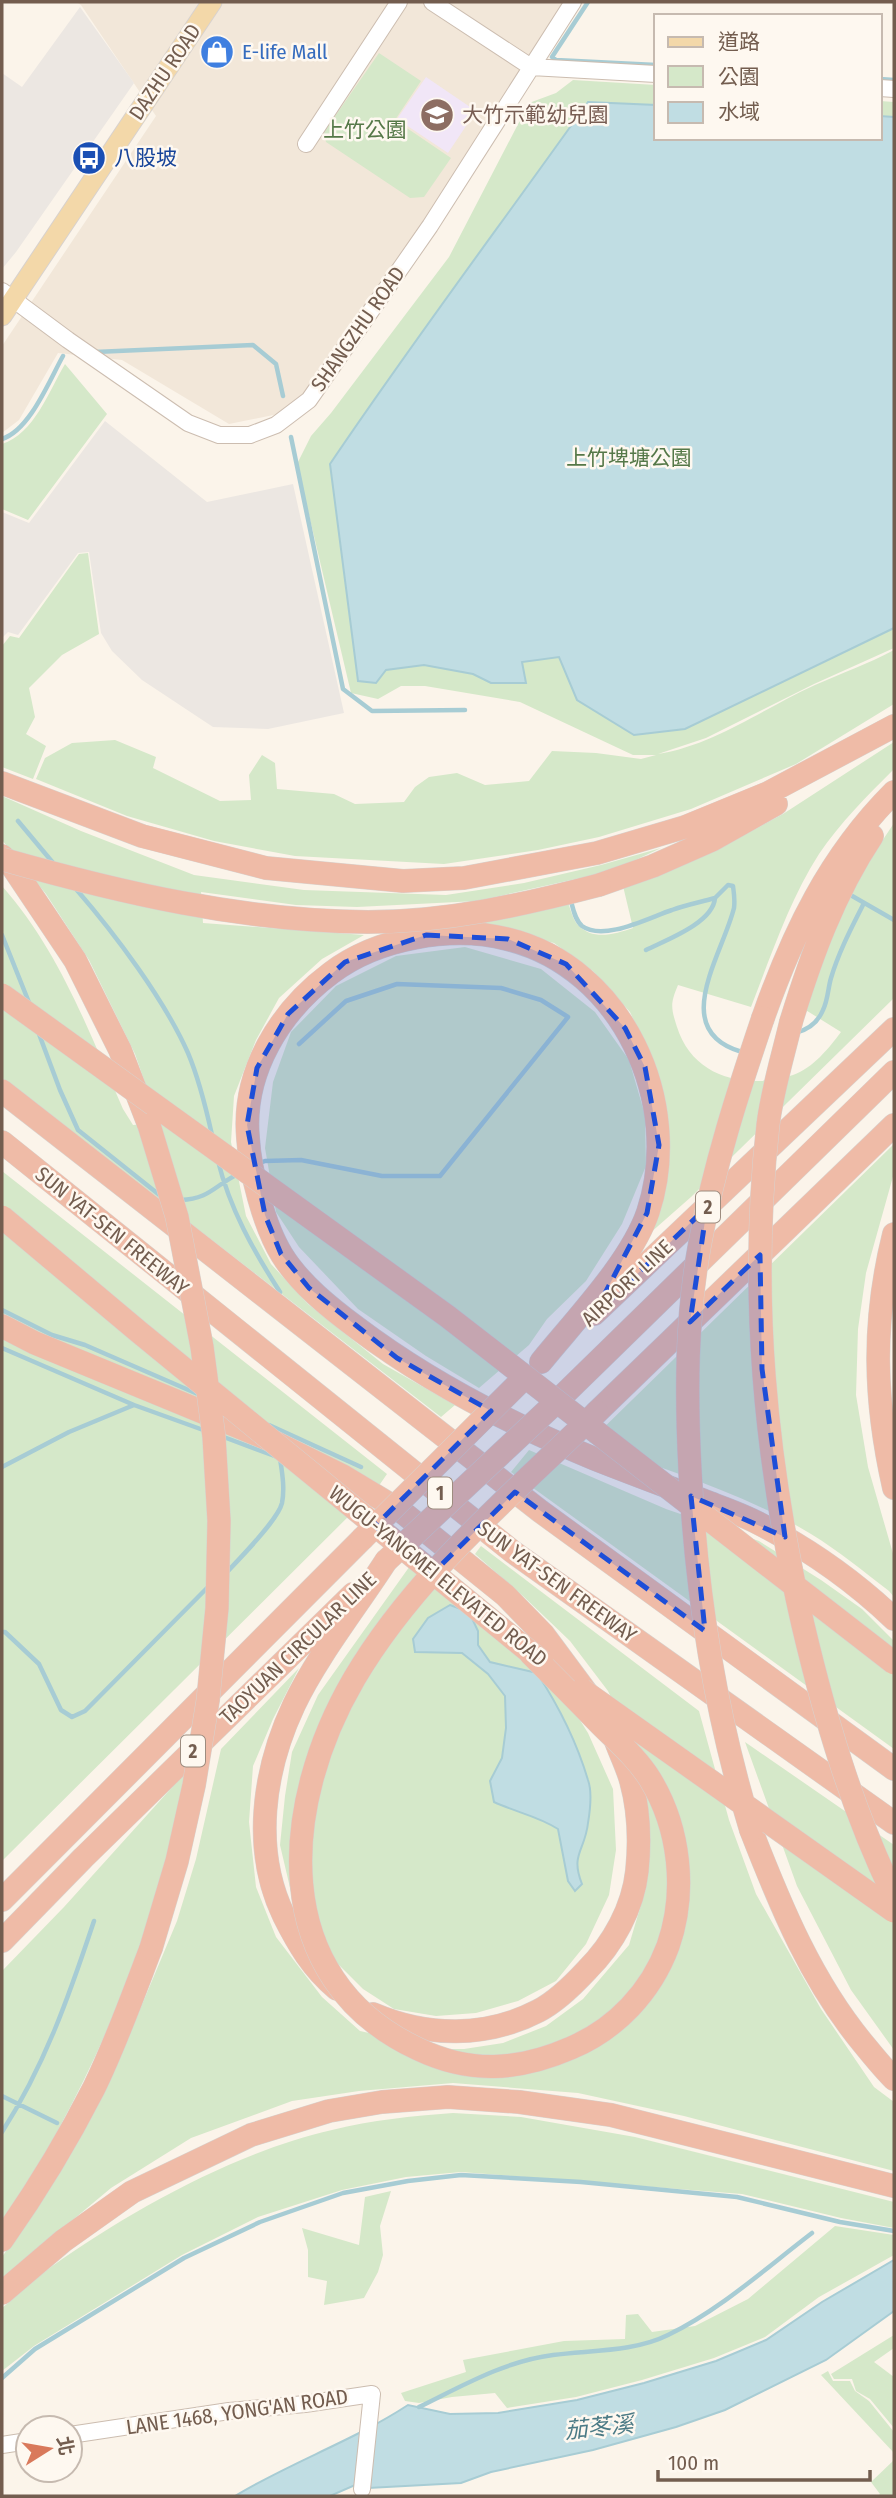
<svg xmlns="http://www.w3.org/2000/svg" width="896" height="2498" viewBox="0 0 896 2498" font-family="'Fira Sans Condensed','Noto Sans TC',sans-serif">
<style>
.residential{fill:#f2e7d9}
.industrial{fill:#ece7e2}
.education{fill:#f1e6f7}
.green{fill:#d5e8c9}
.water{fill:#c0dde3;stroke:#a7ccd4;stroke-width:2}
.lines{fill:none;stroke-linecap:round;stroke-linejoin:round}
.stream{stroke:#a7ccd4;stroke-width:4.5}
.minor-casing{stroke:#ccbdb0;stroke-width:18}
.major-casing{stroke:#d8d2ce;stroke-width:21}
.highway-casing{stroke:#d8d2ce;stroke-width:24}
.minor{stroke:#fff;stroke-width:16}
.major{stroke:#f3d8a9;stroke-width:19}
.highway{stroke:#efbba7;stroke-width:23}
.highway-bridge-casing{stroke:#d8d2ce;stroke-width:24;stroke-linecap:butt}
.highway-bridge{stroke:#efbba7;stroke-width:23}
.marked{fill:#1d4ed8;fill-opacity:0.2;stroke:#1d4ed8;stroke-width:5;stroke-dasharray:14 9;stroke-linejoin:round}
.labels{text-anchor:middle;stroke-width:5;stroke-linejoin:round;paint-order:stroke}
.shield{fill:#fef8f0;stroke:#9d8c7f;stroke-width:2}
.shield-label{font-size:19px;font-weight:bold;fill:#735d4f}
.shop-label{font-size:21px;fill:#366cbe;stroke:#fef8f0;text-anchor:start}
.street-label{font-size:21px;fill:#735d4f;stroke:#fef8f0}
.education-label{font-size:21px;fill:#785e54;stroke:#fef8f0;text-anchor:start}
.park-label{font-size:21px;fill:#557848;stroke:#fef8f0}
.transit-label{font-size:21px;fill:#164399;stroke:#fef8f0;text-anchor:start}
.water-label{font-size:23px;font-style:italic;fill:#4b7a85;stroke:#fef8f0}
</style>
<rect width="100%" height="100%" fill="#fbf4ea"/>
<path class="residential" d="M76 2H580L312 407 229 424 122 360 58 353 19 420 2 433V346L156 116 81 5Z"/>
<path class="industrial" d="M80 7 134 83 16 252 2 269V73L22 87Z
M105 421 207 502 293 484 344 713 268 729 213 727 142 680 112 651 101 633 89 552 78 553 18 635 8 632 2 638V512L29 523Z"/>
<path class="education" d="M426 77 476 111 448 153 397 119Z"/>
<path class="green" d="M379 53 421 81 395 120 451 158 424 197 410 198 326 142 324 132Z
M573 80 656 85V138H880V101L894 102V648L814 684 706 738 658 754C715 745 764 708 815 685 842 673 868 664 894 650V704L796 764 691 809 599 837 538 850 444 864 295 856 214 841 127 816 36 779 45 758 72 743 115 740 156 757 153 768 220 801 251 800 249 775 262 755 275 763 277 789 334 794 355 804 404 802 415 787 429 777 457 773 485 785 529 781 552 751 596 753 641 759 656 755H633L520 702 425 686H401L378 699 351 693 297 464 311 436 331 413 449 257 529 103 556 93Z
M65 364 107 414 28 520 2 509V444C34 434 49 391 65 364Z
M88 553 99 634 62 655 29 688 35 717 26 734 46 746 33 779 2 767V646L10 636 19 638 79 554Z
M894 742V769C867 796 840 823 819 854 789 901 771 956 751 1007L678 985C670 1004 671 1008 677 1027 693 1078 746 1090 793 1075 813 1068 829 1048 841 1032L804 1009 849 891 894 823V998L691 1197 649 1234 669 1161 667 1113 656 1068 630 1012 593 971 554 943 527 936 448 925 568 903C571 910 573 920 578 925 593 941 615 934 633 928L623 886 718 849 783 814Z
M2 796 81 831 194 875 304 890 446 895 524 883 601 865 661 848 612 871 477 901 357 907 296 905 201 892 203 923 364 935 322 959 279 998 256 1040 234 1096 231 1142 246 1216 271 1264 308 1304 383 1364 455 1405 441 1417 2 1078V886C59 950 89 1032 123 1109L133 1125 159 1123 135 1054 89 960 46 894 2 840Z
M465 947 541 969 595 1012 629 1060 645 1115 646 1166 622 1224 586 1281 547 1319 529 1345 479 1388 426 1356 358 1309 299 1247 276 1212 265 1148 273 1082 291 1032 336 986 396 956Z
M894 1144V1173L866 1273 858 1329 856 1395 868 1467 894 1557V1597L889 1591C864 1572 839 1551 811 1534 746 1494 661 1468 589 1442Z
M2 1171 387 1474 378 1487 2 1318Z
M2 1337 56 1364 269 1448 364 1501 2 1861Z
M529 1450 666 1509 759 1541 821 1580 862 1609 894 1641V1749L511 1472Z
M481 1546 699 1711 729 1820 756 1894 821 2009 874 2087 894 2102V2171L684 2116 578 2093 453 2083 359 2091 292 2101 191 2138 111 2188 2 2279V2257L49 2188 123 2050 177 1921 196 1859 221 1749 299 1668 273 1719 253 1766 249 1822 256 1887 276 1937 322 1997 360 2031 441 2049H464L503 2043 546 2026 583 1999 629 1945 646 1888 649 1818 630 1738 608 1691 570 1641 523 1596 475 1554Z
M422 1549 528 1637 588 1733 613 1789 616 1850 609 1895 586 1944 556 1981 518 2001 476 2013 436 2016 394 2009 363 1989 338 1964 295 1909 280 1845 285 1796 292 1752 318 1695Z
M745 1742 894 1845V2050L851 1990 797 1886Z
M185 1773C175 1814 169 1857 156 1898 121 2014 67 2123 2 2225V1971L64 1907Z
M453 2113 521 2117 635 2137 894 2202V2228L841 2218 742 2194 461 2172 406 2177 342 2190 258 2217 182 2255 34 2346 2 2371V2308C18 2295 34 2280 51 2267 129 2211 238 2151 332 2130 372 2120 412 2116 453 2113Z
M391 2191 380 2226 383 2255 378 2272 364 2298 324 2305 327 2281 308 2277V2250L302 2228 359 2245 365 2197Z
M835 2226 894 2235V2255L819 2297 765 2337 714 2358 642 2380 576 2397 507 2408 495 2393 452 2397 419 2403 405 2401 401 2393 466 2372 463 2360 564 2341 625 2339 626 2315 638 2314 652 2332 695 2326 748 2299Z
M894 2335V2348L874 2362 894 2377V2428L870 2399 856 2391 852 2379H834L831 2374Z
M828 2371 833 2381H850L855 2391 869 2401 894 2432V2453L821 2375Z
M894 2460V2496H878L880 2494 871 2482Z"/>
<path class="water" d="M588 102 656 105V138H880V116L894 117V628L685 729 634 735 577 700 559 657 522 662 526 683H491L473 674 424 665 386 670 376 683 358 681 330 464C413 341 502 223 588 102Z
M450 1605 469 1612 478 1631V1645L490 1662 537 1673C558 1705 577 1743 588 1780 592 1791 590 1811 588 1823 585 1851 570 1854 582 1884L575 1891 568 1881 558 1829C538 1816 515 1812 494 1802L490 1781 502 1758 506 1728 505 1696 488 1674 462 1653 415 1652 413 1639 428 1618Z
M894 2260V2311L826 2360 725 2410 676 2427 593 2450 491 2472 461 2483 368 2488 355 2485 330 2496H235C291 2462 353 2441 408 2405L450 2414 498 2413 577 2400 644 2383 716 2361 766 2340 822 2302Z"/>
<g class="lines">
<path class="stream" d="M588 2 552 57 556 60 656 65
M880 79 894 80
M95 352 253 345 276 364 283 396
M291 437 343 689 372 711 465 710
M2 439C30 430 49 381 63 356
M18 821 54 864
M76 889C115 934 164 999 188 1053 199 1079 206 1108 212 1135
M847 893 894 920
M715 898 728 885 733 886C734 893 735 901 734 908 722 956 668 1031 742 1052
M571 901C573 909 575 920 582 926 604 942 650 917 672 910 686 905 701 902 715 898 713 923 666 940 646 950
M2 935 30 1005
M795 1033C808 1030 818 1022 823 1010 828 1000 828 988 831 978 839 951 852 927 864 903
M39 1034 60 1090 78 1130 162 1197
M218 1161C230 1209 253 1250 280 1292
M260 1163 265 1161 301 1160 382 1176H440L568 1017 541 1000 501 988 397 984 346 1001 299 1044
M181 1200C209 1199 214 1186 238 1174
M2 1310 52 1335 85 1345 200 1395
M2 1348 134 1405 69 1432 2 1467
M134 1405 206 1431
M269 1425 361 1467
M221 1436 280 1458C282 1472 285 1488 282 1503 278 1520 240 1558 227 1572
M2 1632H5L39 1664 61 1710 72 1717 85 1711 209 1586
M2 2096 57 2123
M2 2132C45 2065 69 1996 94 1921
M2 2378 35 2349 184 2258 260 2222 343 2193 408 2181 461 2175 581 2182 737 2197 840 2222 894 2231
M419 2407C462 2386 505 2361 553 2355 590 2350 634 2352 668 2335 720 2310 766 2268 812 2233"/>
<g class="minor-casing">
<path id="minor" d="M432 2 531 67 656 74
M880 88 894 89
M306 144 399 2
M2 291 68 340 188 423 219 435H250L276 425 309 400 430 226 573 2
M70 2435 229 2411 305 2404 372 2394 362 2489
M2 2445 28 2441"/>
</g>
<g class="major-casing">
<path id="major" d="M2 316 212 2"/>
</g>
<g class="highway-casing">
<path id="highway" d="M2 783 142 836 266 868 403 881 464 878 597 853 685 827 768 793 894 726
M2 856 12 866 75 960 120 1050 149 1125
M599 885 653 866 712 840 776 804
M763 1018C793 933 829 857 894 792
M791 1022C811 957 834 893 872 836
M2 1091 540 1511 894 1769
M2 1142 513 1552 894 1823
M894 1234C872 1322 874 1400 894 1488
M594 1314 894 1029
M2 1326 35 1343 268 1439 343 1476 401 1511 505 1595 543 1634 595 1704
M541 1362C575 1320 631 1262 648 1212 684 1103 623 967 507 939 451 925 377 938 331 973 280 1011 242 1072 248 1138 250 1171 264 1226 282 1255 300 1284 330 1308 357 1328 430 1383 510 1424 595 1459 633 1474 671 1488 710 1503 726 1509 743 1515 758 1523 809 1549 853 1580 894 1619
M551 1407 894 1072
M597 1412 894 1125
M751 1830C781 1907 812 1983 866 2047 875 2058 884 2069 894 2079
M2 1900 362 1539
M2 1941 83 1858 353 1594
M337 1989C312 1968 298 1944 284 1916 252 1850 263 1771 294 1705 316 1658 357 1606 386 1561
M373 2014C427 2037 486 2038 538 2011 556 2002 574 1984 587 1970 613 1944 633 1908 637 1871 640 1842 639 1810 631 1781 627 1766 619 1751 614 1736
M2 2240C36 2192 67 2141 94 2088 116 2043 133 1995 151 1948
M2 2293 63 2241 132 2192 251 2135 329 2111 382 2102 448 2097 519 2102 611 2115 894 2186"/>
</g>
<use href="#minor" class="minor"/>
<use href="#major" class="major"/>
<use href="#highway" class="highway"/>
<g class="highway-bridge-casing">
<path id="highway-bridge" d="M2 859C122 893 242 921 368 922 446 922 523 905 599 885
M2 995 447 1316 894 1663
M791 1022C783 1056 772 1091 768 1125 749 1295 765 1459 803 1625 825 1718 852 1810 894 1896
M149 1125 177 1217 202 1347 214 1437 219 1521 217 1608 208 1700 194 1785 177 1861 151 1948
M2 1217 139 1332 542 1662
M362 1539 519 1383
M386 1561 551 1407
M530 1653C554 1677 578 1701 601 1725 618 1742 637 1758 650 1779 680 1828 687 1892 668 1946 651 1992 616 2029 571 2048 518 2071 470 2074 418 2049 266 1978 281 1804 354 1679 415 1575 511 1496 597 1412
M582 1690 894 1911
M751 1830C715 1713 696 1593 690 1470 686 1395 686 1318 700 1243 714 1166 738 1092 763 1018"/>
</g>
<use href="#highway-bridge" class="highway-bridge"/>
</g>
<path class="marked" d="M426 935 508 939 566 964 625 1028 645 1067 659 1145 647 1213 602 1299 607 1303 707 1207 690 1322 760 1255 762 1369 785 1537 691 1496 705 1631 515 1492 433 1573 375 1526 491 1411 397 1358 309 1288 281 1254 265 1215 247 1125 257 1068 288 1014 345 962Z"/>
<defs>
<g id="shop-disc" transform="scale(1.75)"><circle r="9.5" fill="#3f7fe0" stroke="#fef8f0"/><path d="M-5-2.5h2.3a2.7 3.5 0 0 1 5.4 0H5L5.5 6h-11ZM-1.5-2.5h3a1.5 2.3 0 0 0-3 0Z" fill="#fff"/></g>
<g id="school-disc" transform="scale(1.75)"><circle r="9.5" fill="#8d6e63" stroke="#fef8f0"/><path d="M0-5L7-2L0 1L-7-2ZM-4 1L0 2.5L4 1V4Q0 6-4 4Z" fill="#fff"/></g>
<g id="bus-disc" transform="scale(1.75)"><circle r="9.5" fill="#1a4fb4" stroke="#fef8f0"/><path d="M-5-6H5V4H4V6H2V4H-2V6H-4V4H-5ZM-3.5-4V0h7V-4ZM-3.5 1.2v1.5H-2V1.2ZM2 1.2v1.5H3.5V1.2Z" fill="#fff"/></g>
</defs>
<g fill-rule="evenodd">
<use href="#shop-disc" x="217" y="52"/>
<use href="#school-disc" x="437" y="115"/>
<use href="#bus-disc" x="89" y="158"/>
</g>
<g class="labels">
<g class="shield">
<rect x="696" y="1191.5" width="24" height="31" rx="5"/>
<rect x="428" y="1477.5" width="24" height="31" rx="5"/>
<rect x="181" y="1735.5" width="24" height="31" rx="5"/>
</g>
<g class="shield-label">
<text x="708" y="1214">2</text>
<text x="440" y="1500">1</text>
<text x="193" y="1758">2</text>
</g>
<g class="shop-label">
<text x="242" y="59">E-life Mall</text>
</g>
<g class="street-label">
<text transform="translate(165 72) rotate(-56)" y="7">DAZHU ROAD</text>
<text transform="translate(358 329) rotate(-55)" y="7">SHANGZHU ROAD</text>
<text transform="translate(112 1231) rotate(39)" y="7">SUN YAT-SEN FREEWAY</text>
<text transform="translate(627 1283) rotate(-43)" y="7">AIRPORT LINE</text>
<text transform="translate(438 1576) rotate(39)" y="7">WUGU-YANGMEI ELEVATED ROAD</text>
<text transform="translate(557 1582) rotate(36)" y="7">SUN YAT-SEN FREEWAY</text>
<text transform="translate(298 1648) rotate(-44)" y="7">TAOYUAN CIRCULAR LINE</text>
<text transform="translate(237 2412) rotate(-8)" y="7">LANE 1468, YONG'AN ROAD</text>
</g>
<g class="education-label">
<text x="462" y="122">大竹示範幼兒園</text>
</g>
<g class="park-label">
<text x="365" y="137">上竹公園</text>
<text x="629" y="465">上竹埤塘公園</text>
</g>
<g class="transit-label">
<text x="114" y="165">八股坡</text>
</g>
<g class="water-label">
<text transform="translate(599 2427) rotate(-6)" y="8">茄苳溪</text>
</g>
</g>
<rect width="896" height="2498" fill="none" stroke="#735d4f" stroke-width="7"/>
<rect x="654" y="14" width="228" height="126" fill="#fef8f0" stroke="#c6bab0" stroke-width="2"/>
<rect x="668" y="37" width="35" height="10" fill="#f3d8a9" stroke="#c6bab0" stroke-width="2"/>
<text x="718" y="49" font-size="21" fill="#735d4f">道路</text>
<rect x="668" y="66" width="35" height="21" fill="#d5e8c9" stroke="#c6bab0" stroke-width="2"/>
<text x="718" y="84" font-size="21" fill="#735d4f">公園</text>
<rect x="668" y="102" width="35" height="21" fill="#c0dde3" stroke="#c6bab0" stroke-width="2"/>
<text x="718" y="119" font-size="21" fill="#735d4f">水域</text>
<g transform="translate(49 2449) rotate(79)"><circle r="33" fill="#fef8f0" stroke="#c6bab0" stroke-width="2"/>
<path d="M0-5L12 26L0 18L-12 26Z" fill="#d9795b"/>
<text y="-10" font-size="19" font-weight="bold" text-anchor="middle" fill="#735d4f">北</text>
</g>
<path d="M658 2470v10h212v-10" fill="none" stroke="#735d4f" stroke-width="3.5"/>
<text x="668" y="2470" font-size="21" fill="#735d4f" stroke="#fef8f0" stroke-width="5" paint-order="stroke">100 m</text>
</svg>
